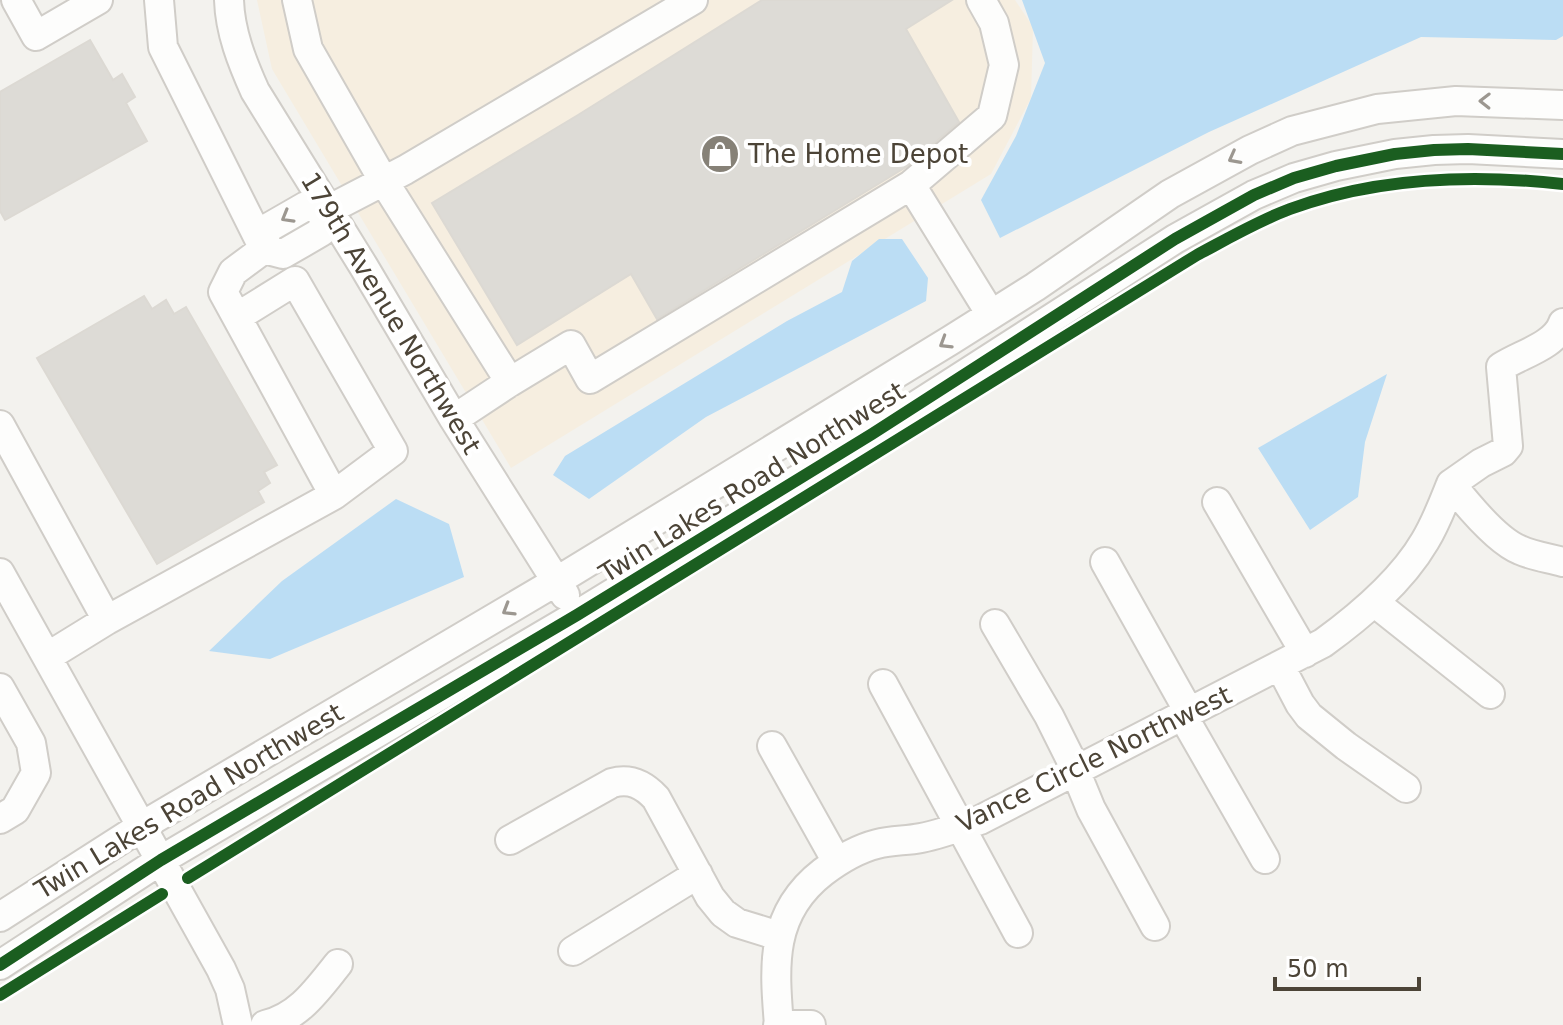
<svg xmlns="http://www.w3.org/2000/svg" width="1563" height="1025" viewBox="0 0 1563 1025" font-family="'DejaVu Sans',sans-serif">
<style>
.commercial{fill:#f6eee0}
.water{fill:#bbddf4}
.building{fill:#dddbd6;stroke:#dcd9d3;stroke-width:2}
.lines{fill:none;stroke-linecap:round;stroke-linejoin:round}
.minor-casing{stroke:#d0cdc8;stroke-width:32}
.minor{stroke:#fdfdfc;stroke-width:28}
.cycleway-casing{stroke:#fff;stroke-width:17}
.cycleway{stroke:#1b5e20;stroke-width:12}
.oneway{stroke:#9c9790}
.labels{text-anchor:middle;stroke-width:8;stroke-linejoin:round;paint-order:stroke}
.poi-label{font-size:26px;fill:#4c4437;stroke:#fff;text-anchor:start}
.street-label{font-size:26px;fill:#4c4437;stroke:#fff}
</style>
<rect width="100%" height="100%" fill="#f3f2ee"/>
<path class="commercial" d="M257 0H1015L1033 27 1031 98 991 174 511 468 272 69Z"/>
<path class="water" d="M1022 0H1563V36L1556 40 1421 37 1209 132 1000 238 981 200 1016 136 1045 63Z
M879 239H902L928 278 926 301 706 417 589 499 553 475 565 456 787 321 842 292 852 261Z
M1387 374 1365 442 1358 497 1310 530 1258 448Z
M396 499 449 524 464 577 270 659 209 651 282 581Z"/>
<path class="building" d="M762 0H952L906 29 959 122 906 167 657 319 631 274 517 345 432 203 578 115Z
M90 40 113 80 122 74 135 97 126 103 147 141 5 220 0 211V92Z
M144 296 152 309 166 300 174 314 186 307 277 465 264 472 270 483 258 491 264 502 157 564 37 358Z"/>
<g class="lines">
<g class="minor-casing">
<path id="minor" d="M16 0 36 36 98 0
M159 0 163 47 264 249 283 254 321 232 328 210
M229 0C230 32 242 62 255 91L364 267 454 419 565 595
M297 0 308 49 383 180 510 382 571 345 590 379 911 185 992 116 1004 65 994 23 981 0
M911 185 990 313
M237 317 295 281 393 451 334 495 223 292 233 272 264 249 266 229 306 206 328 210 405 170 693 0
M454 419 510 382
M0 425 107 620 47 657
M1451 484 1481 463 1503 452 1508 446 1501 367C1521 354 1555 346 1563 323
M1451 484C1466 503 1497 541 1520 550 1533 556 1549 558 1563 562
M1217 502 1305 653
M1105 562 1189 712
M0 573 221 969 230 989 238 1025
M1374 602 1490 694
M107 620 334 495
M995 624 1049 716 1070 758 1091 809 1155 926
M1280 666 1300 704 1309 716 1346 746 1406 788
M883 684 1018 933
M0 688 31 743 36 773 15 810 0 819
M1183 716 1265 859
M772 746 837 862
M510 840 612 783C630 778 643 784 656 798L710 897 723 913 737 923 779 936
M0 917 142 826 557 581 951 340 1035 287 1170 194 1250 150 1292 131 1377 109 1456 101 1563 105
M573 951 698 874
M0 965 161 860 577 615 872 434 1175 239 1254 195 1294 178 1336 166 1395 154 1434 150 1468 149 1563 154
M265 1025C299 1017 317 990 338 964
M778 1025H811
M779 1025C774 965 770 913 823 872 839 860 857 849 877 844 892 840 906 841 921 838 941 834 960 827 980 820L1323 643C1360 616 1401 582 1425 541 1436 523 1443 504 1451 484"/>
</g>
<use href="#minor" class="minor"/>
<g class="cycleway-casing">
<path id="cycleway" d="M188 878 1197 255C1227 239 1258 221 1290 209 1377 177 1472 174 1563 184
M0 965 161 860 577 615 872 434 1175 239 1254 195 1294 178 1336 166 1395 154 1434 150 1468 149 1563 154
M0 995 162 894"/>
</g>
<use href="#cycleway" class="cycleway"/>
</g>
<defs><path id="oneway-chevron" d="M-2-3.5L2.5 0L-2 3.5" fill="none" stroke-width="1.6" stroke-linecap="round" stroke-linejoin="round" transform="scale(2)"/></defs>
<g class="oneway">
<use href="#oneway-chevron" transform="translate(1485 101) rotate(-179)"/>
<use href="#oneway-chevron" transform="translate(1234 158) rotate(152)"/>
<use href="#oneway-chevron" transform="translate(287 217) rotate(150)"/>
<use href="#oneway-chevron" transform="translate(945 343) rotate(148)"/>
<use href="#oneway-chevron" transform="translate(508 610) rotate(149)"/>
</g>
<defs>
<g id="shop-disc" transform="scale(2)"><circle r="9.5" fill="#868177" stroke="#fff"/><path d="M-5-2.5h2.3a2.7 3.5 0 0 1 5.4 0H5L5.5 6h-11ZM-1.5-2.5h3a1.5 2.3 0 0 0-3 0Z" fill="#fff"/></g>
</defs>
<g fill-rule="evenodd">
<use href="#shop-disc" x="720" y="154"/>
</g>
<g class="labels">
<g class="poi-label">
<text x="748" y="163">The Home Depot</text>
</g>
<g class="street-label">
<text transform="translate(391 313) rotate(59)" y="9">179th Avenue Northwest</text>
<text transform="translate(752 482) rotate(-32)" y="9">Twin Lakes Road Northwest</text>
<text transform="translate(1094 759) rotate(-26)" y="9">Vance Circle Northwest</text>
<text transform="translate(189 801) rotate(-31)" y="9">Twin Lakes Road Northwest</text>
</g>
</g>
<path d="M1275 977v12h144v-12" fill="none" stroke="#4c4437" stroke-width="4"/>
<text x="1287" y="977" font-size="24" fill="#4c4437" stroke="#ffffff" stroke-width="6" paint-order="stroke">50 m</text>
</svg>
